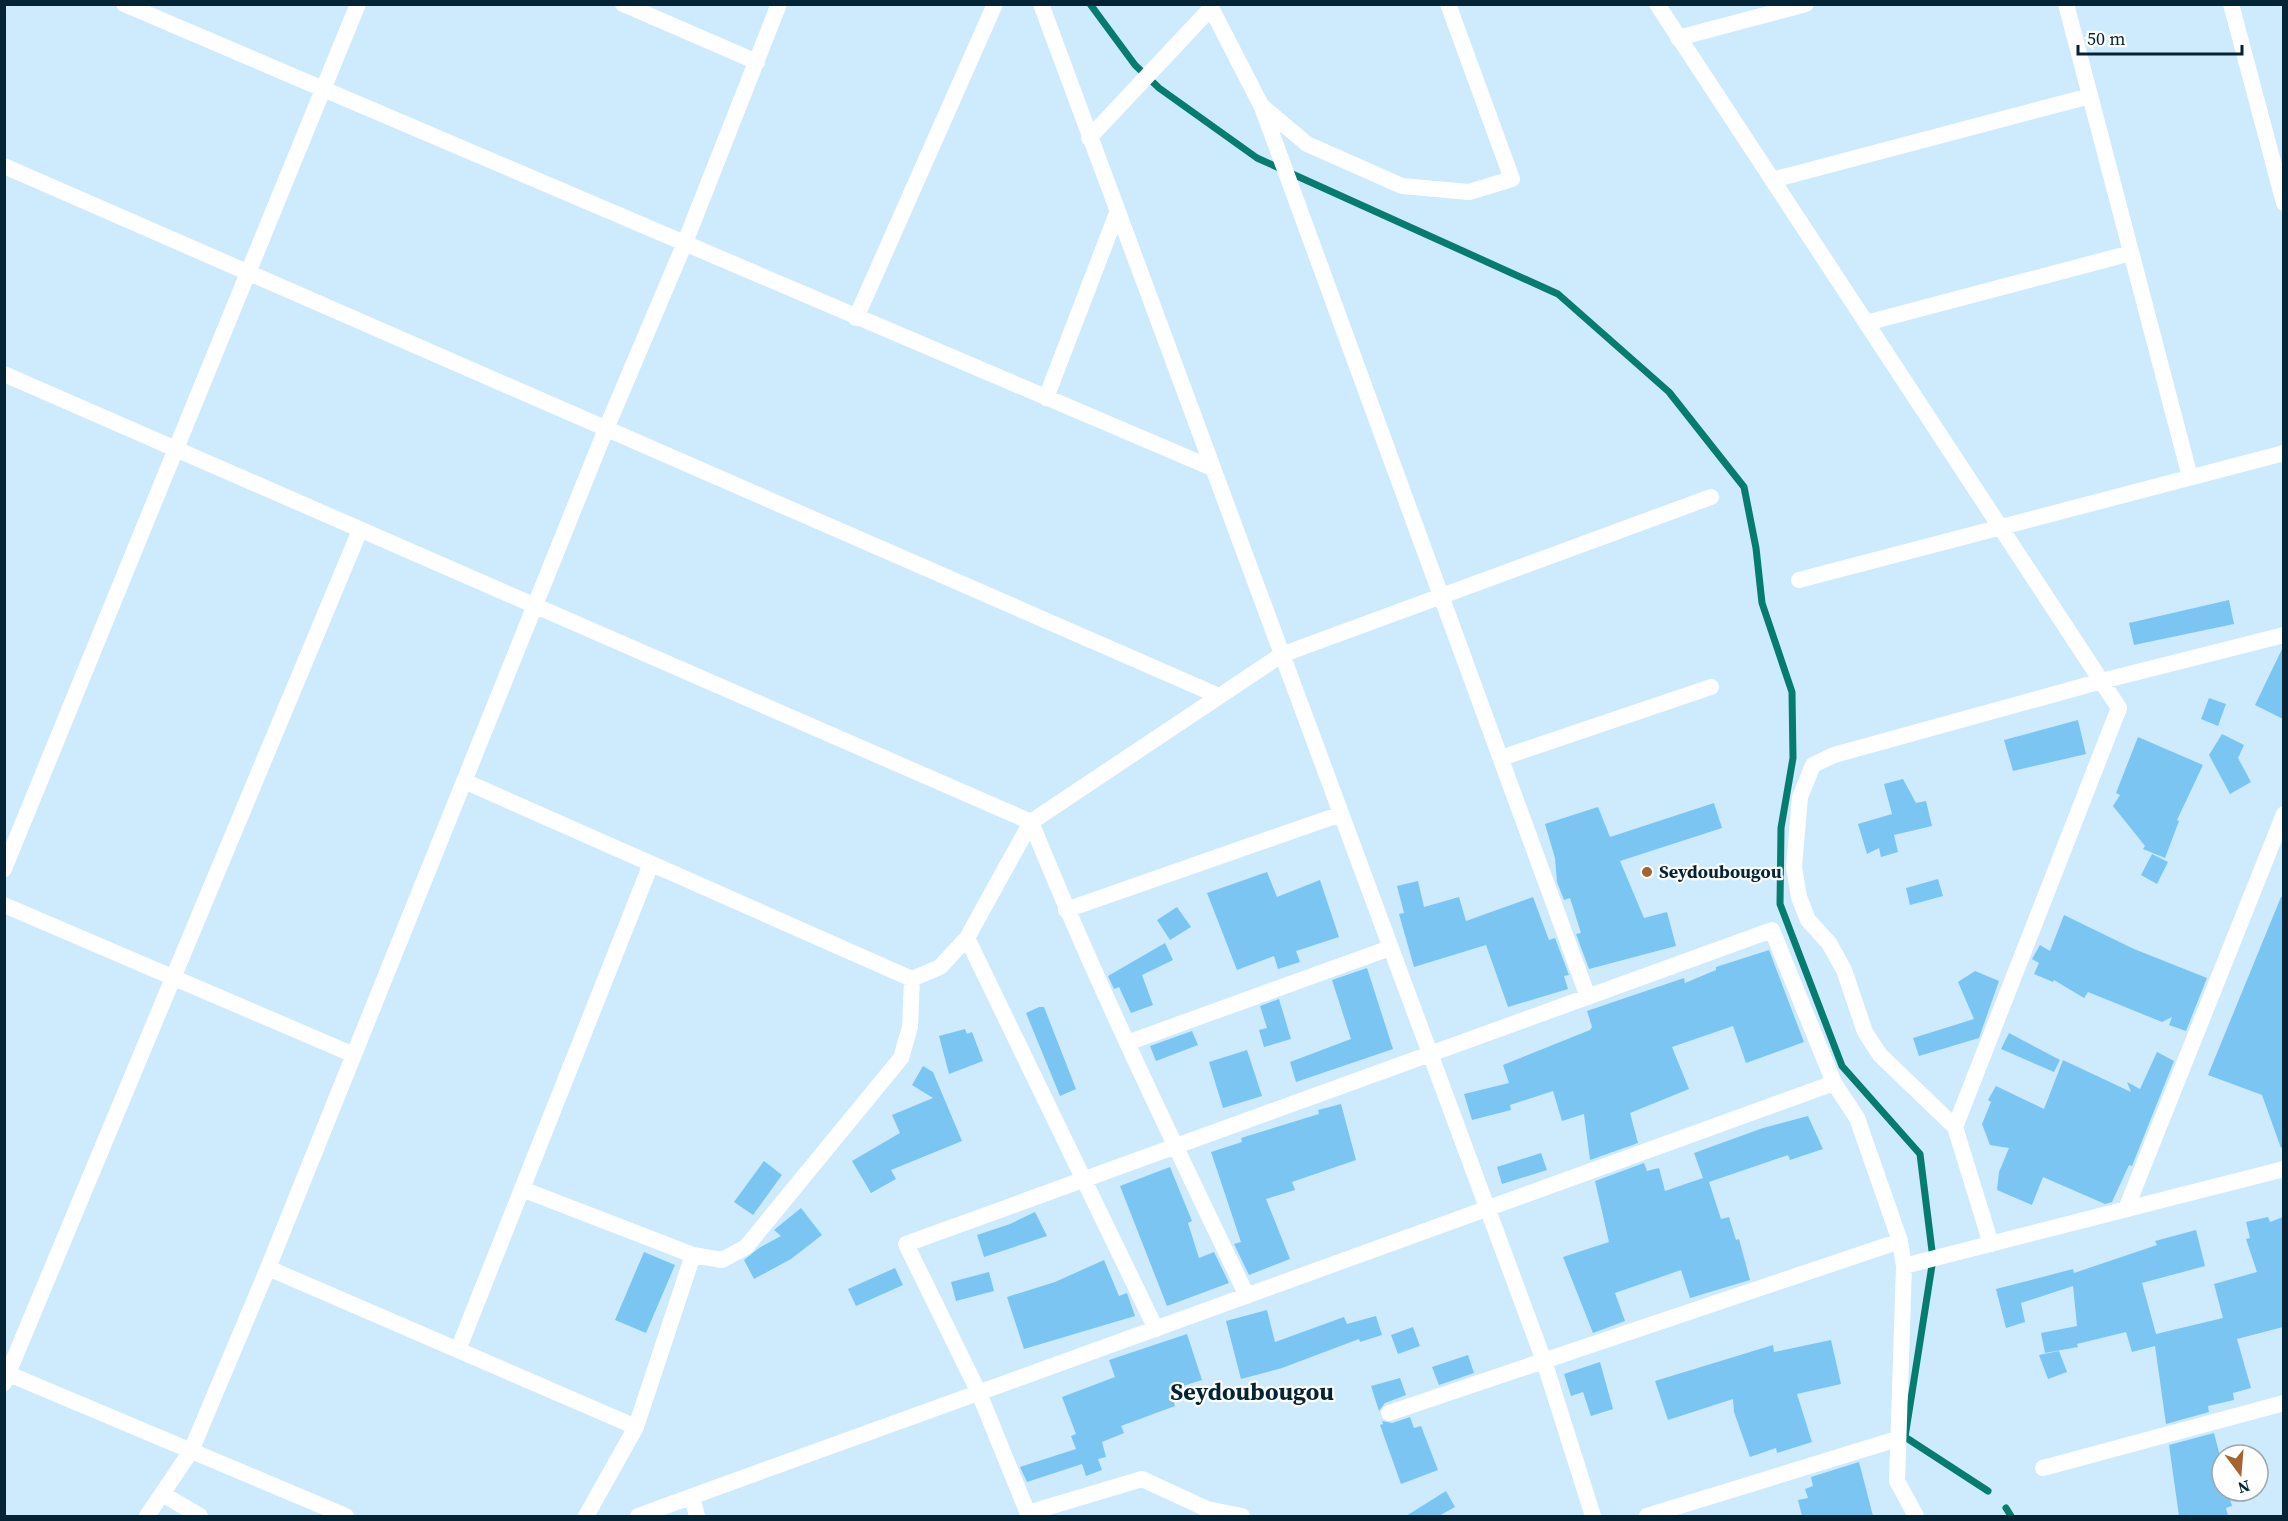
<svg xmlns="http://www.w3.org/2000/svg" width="2288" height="1521" viewBox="0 0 2288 1521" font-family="'Source Serif 4',serif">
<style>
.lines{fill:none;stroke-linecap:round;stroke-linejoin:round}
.stream{stroke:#057c70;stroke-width:7}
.building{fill:#7bc5f3}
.street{stroke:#fff;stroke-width:16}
.poi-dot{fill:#a5642f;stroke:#fff;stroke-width:2}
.labels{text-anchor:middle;stroke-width:4.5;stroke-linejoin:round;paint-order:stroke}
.poi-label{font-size:18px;font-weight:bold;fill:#042435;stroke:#fff;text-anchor:start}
.district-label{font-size:24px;font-weight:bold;fill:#042435;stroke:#fff}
</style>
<rect width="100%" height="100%" fill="#ceeafd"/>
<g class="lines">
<path class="stream" d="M1090 4 1135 65 1159 88 1257 158 1558 294 1669 392 1744 487 1756 548 1762 603 1792 692 1793 758 1781 828 1780 904 1842 1066 1920 1154 1933 1259 1905 1437 1988 1491
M2006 1508 2011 1516"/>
</g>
<path class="building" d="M2229 600 2234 624 2134 645 2129 623Z
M2283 647V719L2255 705Z
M2209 698 2226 704 2218 726 2201 719Z
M2078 720 2086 754 2013 771 2004 740Z
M2222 734 2244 745 2238 758 2251 782 2230 794 2209 755Z
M2138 737 2203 765 2177 820 2179 821 2165 858 2143 849 2145 846 2113 806 2120 795 2116 793Z
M1903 779 1916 803 1926 801 1932 826 1894 835 1898 852 1881 857 1879 848 1867 854 1858 824 1892 814 1884 784Z
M1714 803 1722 828 1620 861 1644 918 1667 912 1676 946 1589 969 1576 934 1581 933 1570 898 1564 900 1557 882 1555 858 1545 824 1598 807 1610 837Z
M2152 854 2168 862 2157 884 2141 875Z
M1267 872 1277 897 1320 880 1339 937 1296 951 1300 962 1278 969 1274 956 1237 970 1207 893Z
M1938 879 1943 896 1910 905 1906 888Z
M1418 881 1424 907 1459 897 1466 921 1533 897 1549 940 1555 938 1569 975 1564 976 1568 989 1508 1007 1486 945 1414 967 1399 914 1404 913 1397 886Z
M2281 897H2283V1147L2281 1148 2262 1095 2208 1075Z
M1177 907 1191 927 1170 940 1157 920Z
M2064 915 2134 949 2207 978 2186 1031 2169 1025 2172 1017 2162 1022 2088 992 2084 998 2054 980 2053 982 2034 974 2039 963 2032 959 2040 945 2050 951Z
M1165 943 1173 960 1142 975 1153 1005 1131 1013 1119 987 1114 989 1108 976Z
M1769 950 1804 1042 1746 1063 1733 1026 1672 1047 1689 1089 1630 1113 1638 1143 1590 1160 1584 1114 1562 1121 1553 1091 1510 1105 1511 1110 1472 1120 1464 1094 1509 1083 1503 1065 1590 1030 1592 1027 1587 1011 1684 978 1685 983 1716 970V967Z
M1367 968 1393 1049 1296 1082 1290 1062 1351 1039 1332 980Z
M1975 971 1999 981 1979 1038 1919 1056 1913 1038 1974 1019 1958 982Z
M1279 999 1291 1039 1264 1047 1259 1030 1267 1028 1260 1006Z
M1039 1007H1044L1076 1089 1060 1096 1026 1013Z
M965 1029 967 1034 972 1032 983 1061 949 1074 939 1036Z
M1192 1031 1198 1045 1156 1061 1150 1046Z
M2009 1033 2060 1060 2054 1072 2001 1049Z
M1247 1050 1262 1096 1223 1108 1209 1062Z
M2157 1052 2174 1061 2132 1166 2129 1165 2112 1202 2105 1204 2043 1177 2032 1205 1997 1190 1999 1172 2009 1148 1990 1145 1982 1124 1991 1102 1988 1100 1996 1086 2044 1109 2063 1060 2131 1092 2127 1082 2140 1089Z
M923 1066 933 1072 962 1141 891 1170 896 1179 871 1193 852 1161 900 1133 892 1115 933 1098 912 1085Z
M1341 1104 1356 1160 1292 1182 1295 1190 1266 1199 1290 1259 1249 1275 1234 1244 1241 1242 1211 1152 1242 1142 1241 1138 1319 1114 1318 1110Z
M1808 1116 1823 1149 1790 1160 1788 1155 1709 1182 1721 1219 1729 1217 1736 1240 1739 1239 1750 1280 1690 1298 1681 1270 1615 1293 1625 1321 1593 1333 1563 1257 1609 1242 1595 1181 1644 1163 1647 1171 1659 1168 1665 1191 1703 1178 1694 1153 1763 1128Z
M1541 1153 1547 1170 1502 1184 1497 1167Z
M764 1161 782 1175 753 1215 734 1202Z
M1170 1167 1192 1221 1188 1223 1199 1258 1214 1252 1229 1283 1167 1306 1120 1186Z
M801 1208 822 1235 791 1259 754 1279 744 1260 759 1248 781 1236 774 1230Z
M1035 1212 1047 1236 984 1257 977 1235 1010 1224Z
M2268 1217 2270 1222 2283 1217V1327L2237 1339 2251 1388 2233 1393 2234 1400 2208 1406 2209 1412 2166 1424 2155 1346 2132 1352 2126 1332 2077 1344 2078 1347 2045 1353 2041 1333 2077 1326 2073 1286 2021 1303 2025 1322 2006 1328 1996 1289 2073 1269 2074 1273 2157 1245 2155 1241 2196 1230 2205 1266 2142 1283 2156 1334 2223 1318 2214 1284 2257 1272 2246 1239 2250 1238 2246 1222Z
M644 1252 675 1265 646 1333 615 1320Z
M1104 1260 1119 1296 1127 1293 1135 1316 1024 1349 1007 1297 1055 1282Z
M895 1268 903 1285 856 1306 848 1289Z
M989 1272 994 1291 956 1301 951 1282Z
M1267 1310 1275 1342 1344 1317 1347 1324 1376 1316 1382 1335 1360 1342 1359 1339 1282 1368 1241 1379 1226 1321Z
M1413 1327 1420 1346 1398 1354 1391 1335Z
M1187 1334 1202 1380 1170 1390 1175 1406 1121 1426 1124 1433 1102 1442 1106 1457 1098 1459 1102 1470 1086 1476 1082 1464 1027 1482 1020 1467 1076 1449 1071 1436 1076 1434 1062 1397 1115 1377 1109 1360Z
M1831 1340 1841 1384 1797 1394 1812 1442 1777 1453 1776 1448 1750 1457 1734 1412 1733 1399 1668 1420 1655 1381 1773 1345 1774 1352Z
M2059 1351 2067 1372 2048 1379 2039 1355Z
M1468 1355 1474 1373 1439 1385 1432 1367Z
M1600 1362 1613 1409 1591 1416 1583 1392 1571 1396 1564 1374Z
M1400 1378 1406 1395 1385 1403 1379 1411 1371 1386Z
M1410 1417 1414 1428 1421 1426 1438 1470 1401 1484 1380 1425 1383 1424 1382 1421 1392 1423Z
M2214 1433 2222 1464V1491H2228L2232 1506 2226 1508 2228 1516H2179L2169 1445Z
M1859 1462 1873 1516H1802L1798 1500 1808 1498 1805 1489 1813 1486 1811 1477Z
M1446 1491 1455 1507 1439 1516H1406Z"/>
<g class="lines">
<path class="street" d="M124 4 1212 468
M623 4 757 62
M1041 4 1544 1361 1593 1516
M1209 4 1262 107 1588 997
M1657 4 2119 708 1955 1127 1991 1244
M2066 4 2190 477
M2231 4 2284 203
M1678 38 1806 4
M1263 107 1307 144 1402 186 1469 192 1512 179 1448 4
M1089 138 1211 8
M4 166 1219 696
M1772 180 2090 96
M856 318 995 4
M1866 323 2131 253
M4 374 1031 822C1096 983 1172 1139 1247 1296
M1046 398 1117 213
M1799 580 2284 453
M1501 758 1711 687
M464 781 912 979 940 967 967 938 1031 822 1281 655 1711 497
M4 869 358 4
M4 905 354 1055
M1066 910 1341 814
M967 938 1156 1329
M1127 1043 1390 948
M1955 1127 1880 1055 1865 1032 1844 970 1829 943 1808 920 1799 897 1794 867 1800 797 1813 765 1834 755 2102 681 2284 635
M522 1189 693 1255 722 1260 746 1247 901 1058 910 1027 912 979
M2126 1209 2284 814
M1904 1266 2284 1169
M268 1268 636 1427
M458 1350 651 864
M4 1372 346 1516
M4 1383 360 530
M1389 1413 1900 1241
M2043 1468 2284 1403
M164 1495 200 1516
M692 1497 697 1516
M1028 1513 1142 1479 1207 1509 1242 1516
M147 1516 191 1451 268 1268 606 429 684 245 779 4
M586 1516 636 1427 693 1255
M638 1516 1834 1083
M1029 1516 979 1393 906 1244 1772 930 1834 1083 1857 1118 1900 1241 1904 1266 1897 1481 1916 1516
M1647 1516 1897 1439"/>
</g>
<circle class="poi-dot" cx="1647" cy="872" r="6"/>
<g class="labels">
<g class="poi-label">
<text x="1659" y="878">Seydoubougou</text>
</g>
<g class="district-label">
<text x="1252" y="1400">Seydoubougou</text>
</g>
</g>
<rect width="2288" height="1521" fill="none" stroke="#042435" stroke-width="12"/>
<g transform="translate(2240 1473) rotate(164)"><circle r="28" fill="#ffffff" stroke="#9ba7ae" stroke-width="1.5"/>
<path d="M0-4.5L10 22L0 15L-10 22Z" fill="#a5642f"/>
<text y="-9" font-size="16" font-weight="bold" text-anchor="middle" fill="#042435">N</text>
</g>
<path d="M2078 45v9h164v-9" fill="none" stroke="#042435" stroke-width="3"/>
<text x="2087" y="45" font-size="18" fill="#042435" stroke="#ffffff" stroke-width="4.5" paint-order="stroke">50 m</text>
</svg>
